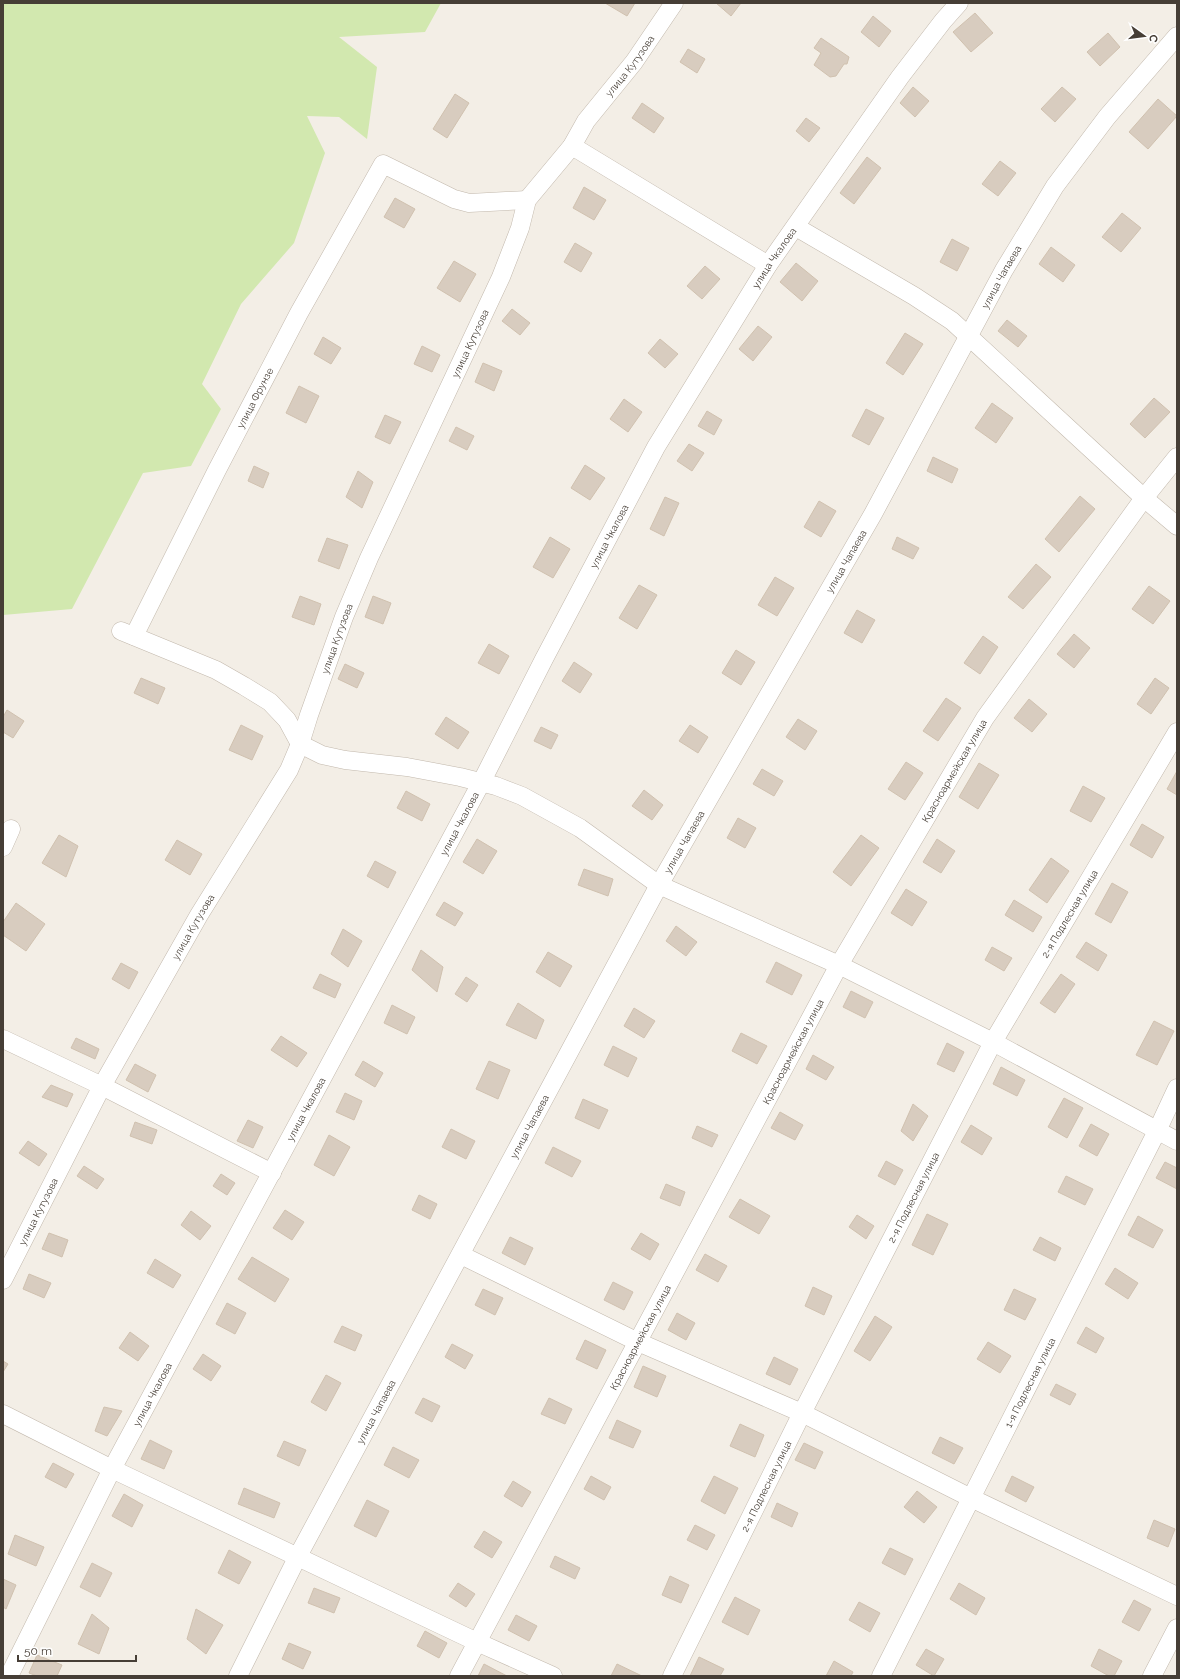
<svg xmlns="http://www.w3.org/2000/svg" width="1180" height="1679" viewBox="0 0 1180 1679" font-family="Raleway,sans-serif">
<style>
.green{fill:#d2e8af}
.building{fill:#d8ccbf;stroke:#d0c1af}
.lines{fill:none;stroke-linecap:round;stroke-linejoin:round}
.minor-casing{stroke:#c2b8ac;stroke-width:19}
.minor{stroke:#fff;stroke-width:18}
.labels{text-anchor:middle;stroke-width:3.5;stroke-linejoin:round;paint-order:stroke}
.street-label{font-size:10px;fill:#463e36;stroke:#fff}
</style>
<rect width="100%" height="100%" fill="#f3eee6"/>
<path class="green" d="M3 3H441L425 32 339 37 377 67 367 139 339 117 307 116 325 153 294 243 241 304 202 384 221 409 191 466 143 473 72 609 3 615Z"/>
<path class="building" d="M605 3H635L627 16Z
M716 3H741L731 16Z
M975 13 993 33 971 52 953 32Z
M873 16 891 31 879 47 861 32Z
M1108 33 1120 47 1100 66 1087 52Z
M821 38 849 57 847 64H844L836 76 830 77 814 65 821 53 814 48Z
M688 49 705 59 697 73 680 62Z
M913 87 929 101 915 117 900 103Z
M1062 87 1076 99 1055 122 1041 109Z
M455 94 469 103 447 138 433 129Z
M1158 99 1177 116 1148 149 1129 132Z
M642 103 664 118 654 133 632 118Z
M806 118 820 128 809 142 796 131Z
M867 157 881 168 854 204 840 193Z
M1000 161 1016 173 998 196 982 184Z
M584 187 606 200 594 220 573 208Z
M395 198 415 209 404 228 384 217Z
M1122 213 1141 228 1121 252 1102 237Z
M952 239 969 248 957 271 940 262Z
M575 243 592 253 581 272 564 262Z
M1051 247 1075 265 1063 282 1039 264Z
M454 261 476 274 460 302 437 288Z
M796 263 818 281 802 301 780 282Z
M705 266 720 279 702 299 687 286Z
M512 309 530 323 520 335 502 321Z
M1007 320 1027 336 1018 347 998 331Z
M758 326 772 337 753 361 739 349Z
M905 333 923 344 903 375 886 363Z
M323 337 341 348 331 364 314 354Z
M660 339 678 354 665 368 648 353Z
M422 346 440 355 432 372 414 364Z
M483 363 502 371 494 391 475 382Z
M299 386 319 396 306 423 286 413Z
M1154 398 1170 412 1145 438 1130 424Z
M624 399 642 412 628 432 610 419Z
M992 403 1013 418 996 443 975 428Z
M866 409 884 418 869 445 852 436Z
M707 411 722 420 714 435 698 426Z
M385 415 401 422 390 444 375 437Z
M456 427 474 436 467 450 449 441Z
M689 444 704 453 692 471 677 461Z
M933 457 958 469 952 483 927 471Z
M585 465 605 478 590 500 571 488Z
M254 466 269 473 263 488 248 481Z
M358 471 373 482 362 508 346 497Z
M1080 496 1095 509 1059 552 1045 539Z
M665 497 679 503 664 536 650 529Z
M819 501 836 511 821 537 804 527Z
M550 537 570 549 553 578 533 567Z
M897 537 919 548 913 559 892 549Z
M327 538 348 545 339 569 318 561Z
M1036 564 1051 577 1023 609 1008 597Z
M775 577 794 588 777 616 758 605Z
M639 585 657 595 637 629 619 618Z
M1149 586 1170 601 1153 624 1132 609Z
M300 596 321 604 314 625 292 617Z
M373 596 391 603 383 624 365 617Z
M857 610 875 620 862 643 844 633Z
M1074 634 1090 648 1074 668 1057 654Z
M983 636 998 647 980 674 964 663Z
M489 644 509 656 499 674 478 663Z
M736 650 755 662 741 685 722 673Z
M574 662 592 674 580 693 562 681Z
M345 664 364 673 357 688 338 679Z
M141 678 165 688 158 704 134 693Z
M1155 678 1169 688 1151 714 1137 704Z
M946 698 961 708 938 741 923 731Z
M1029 699 1047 714 1032 732 1014 718Z
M7 710 24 721 13 738 3 732V717Z
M446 717 469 732 458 749 435 734Z
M798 719 817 731 805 750 786 737Z
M241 725 263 736 252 760 229 750Z
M690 725 708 737 698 753 679 741Z
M541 727 558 735 551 749 534 741Z
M906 762 923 773 905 800 888 789Z
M979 763 999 775 978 809 959 797Z
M762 769 783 781 774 796 753 784Z
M1177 771V795L1167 789Z
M1083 786 1105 798 1091 822 1070 811Z
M644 790 663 805 652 820 632 806Z
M406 791 430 804 422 821 397 808Z
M738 818 756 828 745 848 727 838Z
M1142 824 1164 837 1152 858 1130 845Z
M59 835 78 846 66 877 42 863Z
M861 835 879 848 851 886 833 872Z
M477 839 497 851 483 874 463 862Z
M937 839 955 851 941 873 923 862Z
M177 840 202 854 190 875 165 860Z
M1051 858 1069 871 1047 903 1029 890Z
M375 861 396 872 388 888 367 876Z
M584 869 613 879 608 896 578 885Z
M1112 883 1128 892 1111 923 1095 914Z
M906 889 927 902 912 926 891 913Z
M1014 900 1042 917 1033 932 1005 915Z
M444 902 463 913 455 926 436 915Z
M16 903 45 924 26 951 3 935V922Z
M676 926 697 942 686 956 666 941Z
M343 929 362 941 348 967 331 954Z
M1086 942 1107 955 1098 971 1076 957Z
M992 947 1012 958 1004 971 985 960Z
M421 950 443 967 437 992 412 970Z
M548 952 572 966 560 987 536 972Z
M776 962 802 975 792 995 766 982Z
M121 963 138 972 129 989 112 979Z
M320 974 341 984 335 998 313 988Z
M1061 974 1075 984 1055 1013 1040 1003Z
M466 977 478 985 467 1002 455 994Z
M851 991 873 1002 865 1018 843 1007Z
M518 1003 544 1020 536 1039 506 1025Z
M392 1005 415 1017 407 1034 384 1023Z
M634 1008 655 1021 644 1038 624 1026Z
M1154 1021 1174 1031 1157 1065 1136 1055Z
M741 1033 767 1046 757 1064 732 1051Z
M281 1036 307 1053 297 1067 271 1050Z
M76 1038 99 1049 95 1059 71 1048Z
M947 1043 964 1052 954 1072 937 1064Z
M613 1046 637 1058 628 1077 604 1065Z
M813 1055 834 1067 826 1080 806 1069Z
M363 1061 383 1073 375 1087 355 1075Z
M489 1061 510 1070 498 1099 476 1089Z
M135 1064 156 1075 148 1092 126 1080Z
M1001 1067 1025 1080 1017 1096 993 1084Z
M51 1085 73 1094 67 1107 42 1097Z
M345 1093 362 1101 354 1120 336 1112Z
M1064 1098 1083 1108 1067 1138 1048 1127Z
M583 1099 608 1110 599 1129 575 1118Z
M913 1104 928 1116 913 1141 901 1131Z
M780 1112 803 1125 795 1140 771 1128Z
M248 1120 263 1127 253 1148 237 1141Z
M135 1122 157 1130 152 1144 130 1136Z
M1091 1124 1109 1134 1097 1156 1079 1146Z
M971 1125 992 1138 982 1155 961 1142Z
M697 1126 718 1135 712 1147 692 1138Z
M451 1129 475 1141 466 1159 442 1147Z
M329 1135 350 1147 334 1176 314 1165Z
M28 1141 47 1154 39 1166 19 1153Z
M553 1147 581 1161 572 1177 545 1163Z
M886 1161 903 1170 895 1185 878 1176Z
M1165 1162 1177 1168V1189L1156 1178Z
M84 1166 104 1179 97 1189 77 1176Z
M221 1174 235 1183 227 1195 213 1186Z
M1066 1176 1093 1189 1085 1205 1058 1192Z
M666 1184 685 1192 680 1206 660 1198Z
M419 1195 437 1204 430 1219 412 1210Z
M740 1199 770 1216 759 1234 729 1217Z
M285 1210 304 1222 292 1240 273 1228Z
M191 1211 211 1226 200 1240 181 1225Z
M927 1214 948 1224 933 1255 912 1245Z
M857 1215 874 1226 866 1239 849 1227Z
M1138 1216 1163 1230 1153 1248 1128 1235Z
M49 1233 68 1240 62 1257 42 1249Z
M641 1233 659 1244 650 1260 631 1249Z
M510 1237 533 1248 525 1265 502 1253Z
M1040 1237 1061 1248 1055 1261 1033 1250Z
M705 1254 727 1266 718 1282 696 1270Z
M252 1257 289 1279 275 1302 238 1279Z
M155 1259 181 1275 173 1288 147 1273Z
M1115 1268 1138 1283 1128 1299 1105 1284Z
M29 1274 51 1283 44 1298 23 1289Z
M613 1282 633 1292 624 1310 604 1300Z
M813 1287 832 1296 824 1315 805 1306Z
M483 1289 503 1298 495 1315 475 1305Z
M1014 1289 1036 1299 1025 1320 1004 1310Z
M227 1303 246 1313 235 1334 216 1324Z
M677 1313 695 1323 686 1340 668 1330Z
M875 1316 892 1327 870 1361 854 1351Z
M342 1326 362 1335 355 1351 334 1342Z
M1086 1327 1104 1338 1096 1353 1077 1343Z
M130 1332 149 1346 138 1361 119 1348Z
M585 1340 606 1350 597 1369 576 1359Z
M988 1342 1011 1356 1000 1373 977 1359Z
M452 1344 473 1355 465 1369 445 1357Z
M203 1354 221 1366 211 1381 193 1369Z
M774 1357 798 1369 790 1385 766 1374Z
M3 1361 8 1364 3 1372Z
M643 1366 666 1376 657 1397 634 1387Z
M326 1375 341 1383 326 1411 311 1402Z
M1056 1384 1076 1394 1070 1405 1050 1395Z
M423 1398 440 1406 432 1422 415 1413Z
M549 1398 572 1409 565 1424 541 1414Z
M104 1407 122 1411 107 1436 95 1431Z
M617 1420 641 1431 633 1448 609 1438Z
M740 1424 764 1435 755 1457 730 1446Z
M940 1437 963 1448 954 1464 932 1453Z
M150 1440 172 1451 164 1469 141 1459Z
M284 1441 306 1450 299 1466 277 1456Z
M804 1443 823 1452 815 1469 795 1460Z
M393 1447 419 1460 409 1478 384 1465Z
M53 1463 74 1474 66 1488 45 1477Z
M591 1476 611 1487 604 1500 584 1489Z
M714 1476 738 1488 725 1514 701 1501Z
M1012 1476 1034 1487 1026 1502 1005 1491Z
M513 1481 531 1492 522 1507 504 1496Z
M244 1488 280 1503 274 1518 238 1504Z
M917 1491 937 1507 924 1523 904 1507Z
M124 1494 143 1505 132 1527 112 1516Z
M367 1500 389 1511 376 1537 354 1526Z
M777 1503 798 1513 792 1527 771 1517Z
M1154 1520 1175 1529 1168 1547 1147 1538Z
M695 1525 715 1535 707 1550 687 1540Z
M484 1531 502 1542 492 1558 474 1547Z
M15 1535 44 1547 36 1566 8 1554Z
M890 1548 913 1559 905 1575 882 1563Z
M229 1550 251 1562 239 1584 218 1573Z
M555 1556 580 1568 575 1579 550 1567Z
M92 1563 112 1573 100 1597 80 1587Z
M670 1576 689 1585 681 1603 662 1595Z
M3 1579 16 1585 6 1609 3 1607Z
M458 1583 475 1594 466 1607 449 1596Z
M959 1583 985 1598 976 1615 950 1599Z
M314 1588 340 1598 334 1613 308 1603Z
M735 1597 760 1610 748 1635 722 1622Z
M1134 1600 1151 1609 1139 1631 1122 1622Z
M859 1602 880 1613 870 1632 849 1620Z
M196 1609 223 1625 206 1654 187 1639Z
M92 1614 109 1628 99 1654 78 1644Z
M516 1615 537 1626 529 1641 508 1630Z
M425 1631 447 1643 439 1658 417 1646Z
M289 1643 311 1652 303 1669 282 1659Z
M926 1649 944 1659 934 1676 916 1665Z
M1099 1649 1122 1661 1114 1676H1109L1091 1666Z
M37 1655 62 1665 57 1676H37L29 1673Z
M699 1657 724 1669 720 1676H690Z
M834 1661 853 1672 851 1676H826Z
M484 1664 507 1676H478Z
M617 1664 642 1676H611Z"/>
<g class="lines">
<g class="minor-casing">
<g id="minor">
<path d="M572 146 768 265"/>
<path d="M796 227 914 296 952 321 1144 498 1177 526"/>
<path d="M121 631 216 670 244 686 270 702 287 720 300 744 322 755 345 760 407 767 460 777 496 786 522 796 580 828 659 885 839 965 993 1042 1177 1141"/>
<path id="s1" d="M134 636 217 470 299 313 383 164 454 199 469 203 527 200"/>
<path d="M3 847 11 829"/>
<path d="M3 1039 102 1086 272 1173"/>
<path d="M461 1255 638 1342 802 1413 971 1498 1177 1596"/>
<path id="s2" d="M3 1280 102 1086 199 915 289 770 300 744 309 715 344 617 369 558 501 277 520 228 527 200 572 146 586 121 634 62 674 3"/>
<path d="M3 1414 112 1469 477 1642 553 1676"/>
<path id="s3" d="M9 1676 112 1469 481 783 544 659 656 447 768 265 900 77 943 21 959 3"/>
<path id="s4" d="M238 1676 298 1556 659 885 873 514 1004 270 1055 186 1107 117 1177 36"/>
<path id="s5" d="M459 1676 839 965 985 718 1144 498 1177 457"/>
<path id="s6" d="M672 1676 802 1413 993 1042 1177 732"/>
<path id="s7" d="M881 1676 1157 1131 1177 1088"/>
<path d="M1152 1676 1177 1628"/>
</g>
</g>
<use href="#minor" class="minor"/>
</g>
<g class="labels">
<g class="street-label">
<text dy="4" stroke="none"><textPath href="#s2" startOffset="1373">улица Кутузова</textPath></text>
<text dy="4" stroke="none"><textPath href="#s3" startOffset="1612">улица Чкалова</textPath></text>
<text dy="4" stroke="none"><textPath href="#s4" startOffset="1594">улица Чапаева</textPath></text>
<text dy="4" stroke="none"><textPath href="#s2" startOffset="1049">улица Кутузова</textPath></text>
<text dy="4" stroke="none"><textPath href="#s1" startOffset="267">улица Фрунзе</textPath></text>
<text dy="4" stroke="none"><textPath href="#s3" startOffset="1288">улица Чкалова</textPath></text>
<text dy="4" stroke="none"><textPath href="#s4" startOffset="1270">улица Чапаева</textPath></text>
<text dy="4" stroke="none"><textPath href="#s2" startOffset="725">улица Кутузова</textPath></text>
<text dy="4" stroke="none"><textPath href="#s5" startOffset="1032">Красноармейская улица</textPath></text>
<text dy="4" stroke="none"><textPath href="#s3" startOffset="964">улица Чкалова</textPath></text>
<text dy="4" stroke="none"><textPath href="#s4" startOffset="946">улица Чапаева</textPath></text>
<text dy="4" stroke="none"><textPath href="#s6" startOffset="860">2-я Подлесная улица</textPath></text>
<text dy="4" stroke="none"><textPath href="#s2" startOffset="401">улица Кутузова</textPath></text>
<text dy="4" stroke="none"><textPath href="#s5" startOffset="708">Красноармейская улица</textPath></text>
<text dy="4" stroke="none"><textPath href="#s3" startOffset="640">улица Чкалова</textPath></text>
<text dy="4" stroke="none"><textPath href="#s4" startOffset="622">улица Чапаева</textPath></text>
<text dy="4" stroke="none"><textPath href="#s6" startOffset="536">2-я Подлесная улица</textPath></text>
<text dy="4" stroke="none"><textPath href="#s2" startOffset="77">улица Кутузова</textPath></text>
<text dy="4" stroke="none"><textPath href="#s5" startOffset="384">Красноармейская улица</textPath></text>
<text dy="4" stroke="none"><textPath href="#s7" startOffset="329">1-я Подлесная улица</textPath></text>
<text dy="4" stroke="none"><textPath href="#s3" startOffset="316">улица Чкалова</textPath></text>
<text dy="4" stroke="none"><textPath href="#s4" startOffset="298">улица Чапаева</textPath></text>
<text dy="4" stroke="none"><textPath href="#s6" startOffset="212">2-я Подлесная улица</textPath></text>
</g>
</g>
<rect width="1180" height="1679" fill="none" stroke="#463e36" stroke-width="8"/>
<g transform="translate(1144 36) rotate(104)" stroke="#ffffff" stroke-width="3" paint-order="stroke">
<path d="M0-3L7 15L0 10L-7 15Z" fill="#463e36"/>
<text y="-6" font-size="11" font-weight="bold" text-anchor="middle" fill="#463e36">С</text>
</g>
<path d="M18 1655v6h118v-6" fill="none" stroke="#463e36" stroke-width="2"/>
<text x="24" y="1655" font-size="12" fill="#463e36" stroke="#ffffff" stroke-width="3" paint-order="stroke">50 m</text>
</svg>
